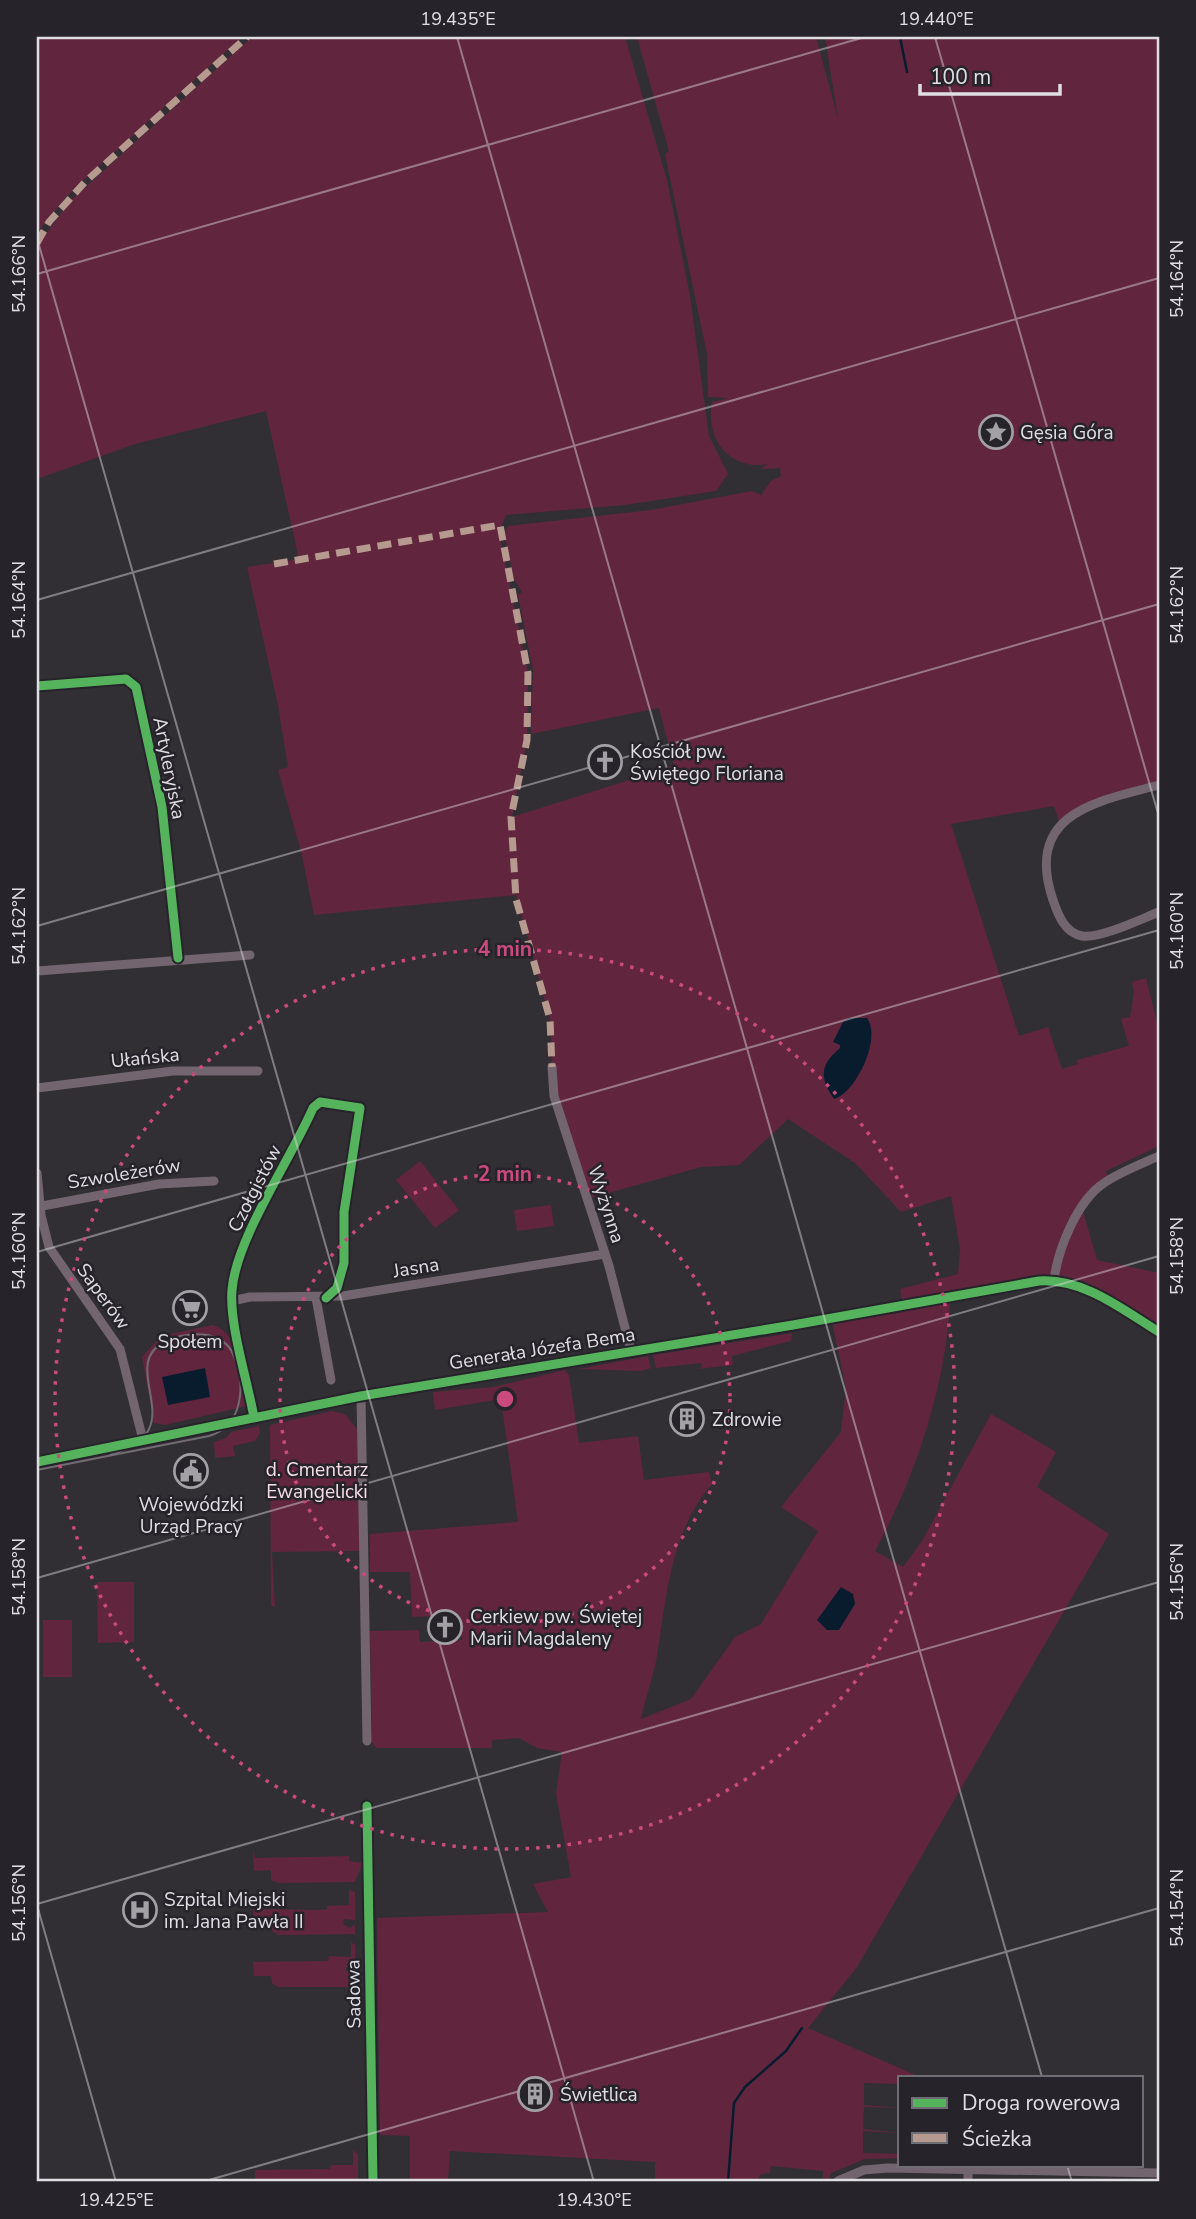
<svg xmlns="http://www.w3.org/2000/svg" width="1196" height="2219" viewBox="0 0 1196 2219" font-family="'Nunito Sans',sans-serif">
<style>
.green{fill:#61263e}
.water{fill:#091c2e}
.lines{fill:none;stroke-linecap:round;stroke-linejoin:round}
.stream{stroke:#091c2e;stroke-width:2.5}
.minor{stroke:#726570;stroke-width:9}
.tertiary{stroke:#726570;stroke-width:10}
.tram{stroke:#726b73;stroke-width:2}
.quiet{stroke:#b69a8f;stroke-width:7;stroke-dasharray:14 7;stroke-linecap:butt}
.cycleway-casing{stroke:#26232b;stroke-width:13}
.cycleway{stroke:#56b35d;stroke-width:9}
.ticks{fill:none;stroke:#e0dee3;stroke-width:2;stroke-opacity:0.45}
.ring{fill:none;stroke:#ca4a7d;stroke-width:3.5;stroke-dasharray:3.5 7}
.labels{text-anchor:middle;stroke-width:5;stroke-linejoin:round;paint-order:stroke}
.poi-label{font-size:19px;fill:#e0dee3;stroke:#26232b;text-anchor:start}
.street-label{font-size:19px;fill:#e0dee3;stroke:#26232b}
.park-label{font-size:19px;fill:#f6dde4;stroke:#26232b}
.centre{fill:#ca4a7d;stroke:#26232b;stroke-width:3.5}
.ring-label{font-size:21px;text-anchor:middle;font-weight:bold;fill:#ca4a7d;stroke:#26232b;stroke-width:5;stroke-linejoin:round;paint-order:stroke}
.neatline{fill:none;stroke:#e0dee3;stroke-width:2.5}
.ticks-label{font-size:18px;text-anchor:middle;fill:#e0dee3}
</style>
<rect width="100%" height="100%" fill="#312f33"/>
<path class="green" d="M37 37H242L87 177 65 198 37 233Z
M252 37H625L667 180 690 296 709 436 728 474 716 491 625 505 506 515 499 532 528 673 527 740 512 817 674 766 659 708 531 734 533 670 518 595 522 592 514 579 504 533 508 526 651 510 752 491 761 495 771 481 781 476 780 468 761 469 768 464C730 471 705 440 712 402L729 398 708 397 707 354 665 154 669 151 637 37H816L838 119 825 37H1159V785L1115 797 1060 824 1054 806 951 824 1019 1036 1048 1027 1062 1069 1078 1064 1077 1060 1129 1046 1121 1019 1130 1017 1134 992 1132 982 1146 978 1159 1030V1146L1106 1171 1109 1180 1082 1208 1097 1260 1159 1273V1327L1086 1283 1055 1275 902 1303 900 1289 958 1274 960 1249 951 1196 901 1212 855 1163 788 1119 739 1165 701 1167 587 1199 554 1096 550 1019 516 895 314 915 301 851 278 770 288 767 278 705 247 567 299 559 266 411 135 444 37 479V247L69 202Z
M420 1161 459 1210 435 1228 396 1180Z
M551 1205 554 1226 517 1231 514 1210Z
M950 1301C946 1386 916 1476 875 1551L903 1567 922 1541 991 1414 1056 1452 1037 1487 1109 1534 857 1967 808 2028 920 2077H900V2084L864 2083V2105L900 2108 864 2107 863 2129 900 2133 863 2131V2153L900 2154V2158L865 2159 831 2173 829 2179 823 2178V2171L771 2166 770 2173 761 2174 756 2182H655V2162L450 2151 448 2181 410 2182V2136L380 2135 377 1918 548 1912 533 1884 571 1877 556 1794 562 1752 537 1748 519 1738 492 1740V1748H376L372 1742 370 1631 419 1630 420 1642 462 1640 460 1615 412 1617 410 1572H370V1534L518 1522 501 1399 435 1410 433 1392 493 1387 565 1370 569 1375 579 1443 638 1436 644 1480 709 1472 712 1484C670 1533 667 1595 657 1656 653 1678 645 1699 641 1719L691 1699 735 1637 761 1624 818 1531 781 1507 841 1432 846 1388 832 1322Z
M213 1325C242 1334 242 1381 247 1406L165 1425 154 1423 142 1357 161 1336Z
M792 1333 791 1341 732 1356 733 1365 698 1369 702 1367 701 1363 656 1368 653 1355Z
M648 1356 651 1368 641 1371 579 1369Z
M332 1411 345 1414 357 1429 362 1551 272 1552 275 1606H271L270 1425Z
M259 1426 260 1433 255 1441 233 1446 235 1456 215 1458 214 1442 226 1438 231 1432Z
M97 1582H134V1642L98 1643Z
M43 1620H72V1677H43Z
M253 1847 255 1858 349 1856V1861L363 1863 355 1882 279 1883 271 1880V1870L254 1871Z
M349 1890 355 1892V1920L344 1919 343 1924 349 1928 355 1925V1934L279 1935 273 1932 270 1924H253V1909L320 1910 327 1909V1906L349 1905Z
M351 1942 355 1945 356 1967H346V1971H356V1987H278L272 1983 271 1976H254L253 1962 328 1961 329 1956 351 1957Z
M353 2150 358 2154V2182H255V2170L330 2169 331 2165H353Z"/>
<path class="water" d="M849 1018H867C882 1038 856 1093 834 1099 819 1077 820 1065 840 1048V1045L833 1042 843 1022Z
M205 1368 210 1397 168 1405 162 1377Z
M841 1587 853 1594 855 1604 839 1630H827L817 1620Z"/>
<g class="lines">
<path class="stream" d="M900 37 907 72
M728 2182 734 2103 745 2087 786 2051 802 2028"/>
<path class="minor" d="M37 686 126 679 136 687 162 807 178 958
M1159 785C1094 802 1024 814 1053 900 1058 915 1065 933 1082 936 1100 939 1141 919 1159 912
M37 971 250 955
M552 1067 554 1096 609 1266 631 1351
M37 1088 173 1071H258
M37 1173 41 1215 49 1247 120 1349 143 1440
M37 1207 159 1184 214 1181
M1054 1280C1058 1249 1077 1201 1104 1183 1120 1172 1141 1164 1159 1156
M316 1298 331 1380
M232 1301 250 1297 343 1296 605 1254
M361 1396 367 1741
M254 1418C248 1382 229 1325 232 1290 236 1238 291 1159 313 1108L320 1102 360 1108 344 1212V1263L337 1288 326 1298
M367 1806 373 2182
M968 2170V2182
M838 2181 864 2170 888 2168 1159 2173"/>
<path class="tertiary" d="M37 1462 361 1396 793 1325 1039 1281C1084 1278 1123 1310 1159 1332"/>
<path class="tram" d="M37 1470 209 1436C244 1426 246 1383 233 1354 229 1344 219 1338 208 1335 194 1333 179 1335 166 1341 127 1360 163 1400 149 1429 142 1445 126 1449 110 1455"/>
<path class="quiet" d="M37 243 49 222 85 182 247 37
M274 564 500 525 528 673 527 740 511 817 516 899 550 1019 552 1067"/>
<g class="cycleway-casing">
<path id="cycleway" d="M37 686 126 679 136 687 162 807 178 958
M254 1418C248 1382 229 1325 232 1290 236 1238 291 1159 313 1108L320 1102 360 1108 344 1212V1263L337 1288 326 1298
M37 1462 361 1396 793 1325 1039 1281C1084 1278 1123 1310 1159 1332
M367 1806 373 2182"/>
</g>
<use href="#cycleway" class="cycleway"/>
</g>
<path class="ticks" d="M457 37 1042 2077M935 37 1159 817M37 238 594 2182M37 274 865 37M37 600 1159 278M37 926 1159 604M37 1252 1159 930M37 1578 1159 1256M37 1904 1159 1582M37 1905 116 2182M1067 2165 1072 2182M202 2182 1159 1908"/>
<g class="ring">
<circle cx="505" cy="1399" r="225"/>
<circle cx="505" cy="1399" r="450"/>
</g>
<defs>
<g id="sight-ring" transform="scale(1.75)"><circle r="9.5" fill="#26232b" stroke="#a3a1a5" stroke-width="1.5"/><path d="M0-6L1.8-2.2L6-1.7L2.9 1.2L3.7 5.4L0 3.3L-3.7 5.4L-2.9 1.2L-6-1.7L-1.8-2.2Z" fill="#a3a1a5"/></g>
<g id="church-ring" transform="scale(1.75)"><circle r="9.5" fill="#26232b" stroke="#a3a1a5" stroke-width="1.5"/><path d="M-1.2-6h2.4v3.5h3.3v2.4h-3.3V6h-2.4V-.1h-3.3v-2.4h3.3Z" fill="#a3a1a5"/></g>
<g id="supermarket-ring" transform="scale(1.75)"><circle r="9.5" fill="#26232b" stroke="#a3a1a5" stroke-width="1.5"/><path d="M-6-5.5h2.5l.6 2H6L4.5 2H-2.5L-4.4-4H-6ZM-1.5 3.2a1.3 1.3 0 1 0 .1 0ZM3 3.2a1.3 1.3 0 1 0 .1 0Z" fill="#a3a1a5"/></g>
<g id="building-ring" transform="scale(1.75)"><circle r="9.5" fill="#26232b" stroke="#a3a1a5" stroke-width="1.5"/><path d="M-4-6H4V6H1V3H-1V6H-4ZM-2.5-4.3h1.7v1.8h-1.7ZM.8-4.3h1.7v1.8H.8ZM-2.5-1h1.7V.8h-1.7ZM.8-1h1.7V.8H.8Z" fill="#a3a1a5"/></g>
<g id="civic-ring" transform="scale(1.75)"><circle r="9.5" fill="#26232b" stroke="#a3a1a5" stroke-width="1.5"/><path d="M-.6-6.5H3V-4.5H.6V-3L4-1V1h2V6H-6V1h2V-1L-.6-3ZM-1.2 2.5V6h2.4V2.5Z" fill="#a3a1a5"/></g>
<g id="hospital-ring" transform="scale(1.75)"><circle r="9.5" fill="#26232b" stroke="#a3a1a5" stroke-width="1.5"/><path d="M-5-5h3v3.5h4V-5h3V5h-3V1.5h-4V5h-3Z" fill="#a3a1a5"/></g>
</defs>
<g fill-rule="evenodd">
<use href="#sight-ring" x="996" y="432"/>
<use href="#church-ring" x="605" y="762"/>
<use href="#supermarket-ring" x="190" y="1308"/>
<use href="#building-ring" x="687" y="1419"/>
<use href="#civic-ring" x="191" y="1471"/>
<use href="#church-ring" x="445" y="1627"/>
<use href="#hospital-ring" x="140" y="1910"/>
<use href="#building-ring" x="535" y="2094"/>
</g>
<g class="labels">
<g class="poi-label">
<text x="1020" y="439">Gęsia Góra</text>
<text x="630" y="758">Kościół pw.<tspan x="630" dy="22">Świętego Floriana</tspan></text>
<text x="190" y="1348" text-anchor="middle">Społem</text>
<text x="712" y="1426">Zdrowie</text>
<text x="191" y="1511" text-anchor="middle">Wojewódzki<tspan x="191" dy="22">Urząd Pracy</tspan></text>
<text x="470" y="1623">Cerkiew pw. Świętej<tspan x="470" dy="22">Marii Magdaleny</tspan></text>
<text x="164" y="1906">Szpital Miejski<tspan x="164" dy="22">im. Jana Pawła II</tspan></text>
<text x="560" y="2101">Świetlica</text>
</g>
<g class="street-label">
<text transform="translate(170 768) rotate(79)" y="7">Artyleryjska</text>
<text transform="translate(145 1057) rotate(-6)" y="7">Ułańska</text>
<text transform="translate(124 1173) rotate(-9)" y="7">Szwoleżerów</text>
<text transform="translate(254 1188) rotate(-63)" y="7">Czołgistów</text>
<text transform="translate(607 1204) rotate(72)" y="7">Wyżynna</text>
<text transform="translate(416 1267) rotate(-9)" y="7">Jasna</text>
<text transform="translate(104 1296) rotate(54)" y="7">Saperów</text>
<text transform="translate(542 1348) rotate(-9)" y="7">Generała Józefa Bema</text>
<text transform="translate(353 1994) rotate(-91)" y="7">Sadowa</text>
</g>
<g class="park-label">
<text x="317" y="1476">d. Cmentarz<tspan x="317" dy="22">Ewangelicki</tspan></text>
</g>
</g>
<circle cx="505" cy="1399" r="10" class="centre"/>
<g class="ring-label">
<text x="505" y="956">4 min</text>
<text x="505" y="1181">2 min</text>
</g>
<rect width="1196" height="2219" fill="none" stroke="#26232b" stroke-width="77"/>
<rect x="898" y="2076" width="245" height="91" fill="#26232b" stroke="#706e75" stroke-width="2"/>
<rect x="912" y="2098" width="35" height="10" fill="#56b35d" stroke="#706e75" stroke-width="2"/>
<text x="962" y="2110" font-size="21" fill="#e0dee3">Droga rowerowa</text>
<rect x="912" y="2133" width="35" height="10" fill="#b69a8f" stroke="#706e75" stroke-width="2"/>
<text x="962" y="2146" font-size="21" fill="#e0dee3">Ścieżka</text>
<path d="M920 84v10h140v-10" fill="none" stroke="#e0dee3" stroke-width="3.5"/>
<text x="930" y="84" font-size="21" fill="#e0dee3" stroke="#26232b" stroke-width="5" paint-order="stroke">100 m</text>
<rect x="38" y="38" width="1120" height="2142" class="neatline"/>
<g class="ticks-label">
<text x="458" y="25">19.435°E</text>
<text x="936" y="25">19.440°E</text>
<text transform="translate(19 274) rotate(-90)" y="6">54.166°N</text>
<text transform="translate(1177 279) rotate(-90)" y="6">54.164°N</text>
<text transform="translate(19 600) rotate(-90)" y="6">54.164°N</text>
<text transform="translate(1177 605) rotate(-90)" y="6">54.162°N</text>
<text transform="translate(19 926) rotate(-90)" y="6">54.162°N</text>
<text transform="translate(1177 931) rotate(-90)" y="6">54.160°N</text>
<text transform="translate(19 1251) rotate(-90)" y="6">54.160°N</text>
<text transform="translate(1177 1256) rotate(-90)" y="6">54.158°N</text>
<text transform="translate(19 1577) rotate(-90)" y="6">54.158°N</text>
<text transform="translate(1177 1582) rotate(-90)" y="6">54.156°N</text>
<text transform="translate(19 1903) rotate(-90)" y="6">54.156°N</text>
<text transform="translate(1177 1908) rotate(-90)" y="6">54.154°N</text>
<text x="116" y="2206">19.425°E</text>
<text x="594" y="2206">19.430°E</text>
</g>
</svg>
